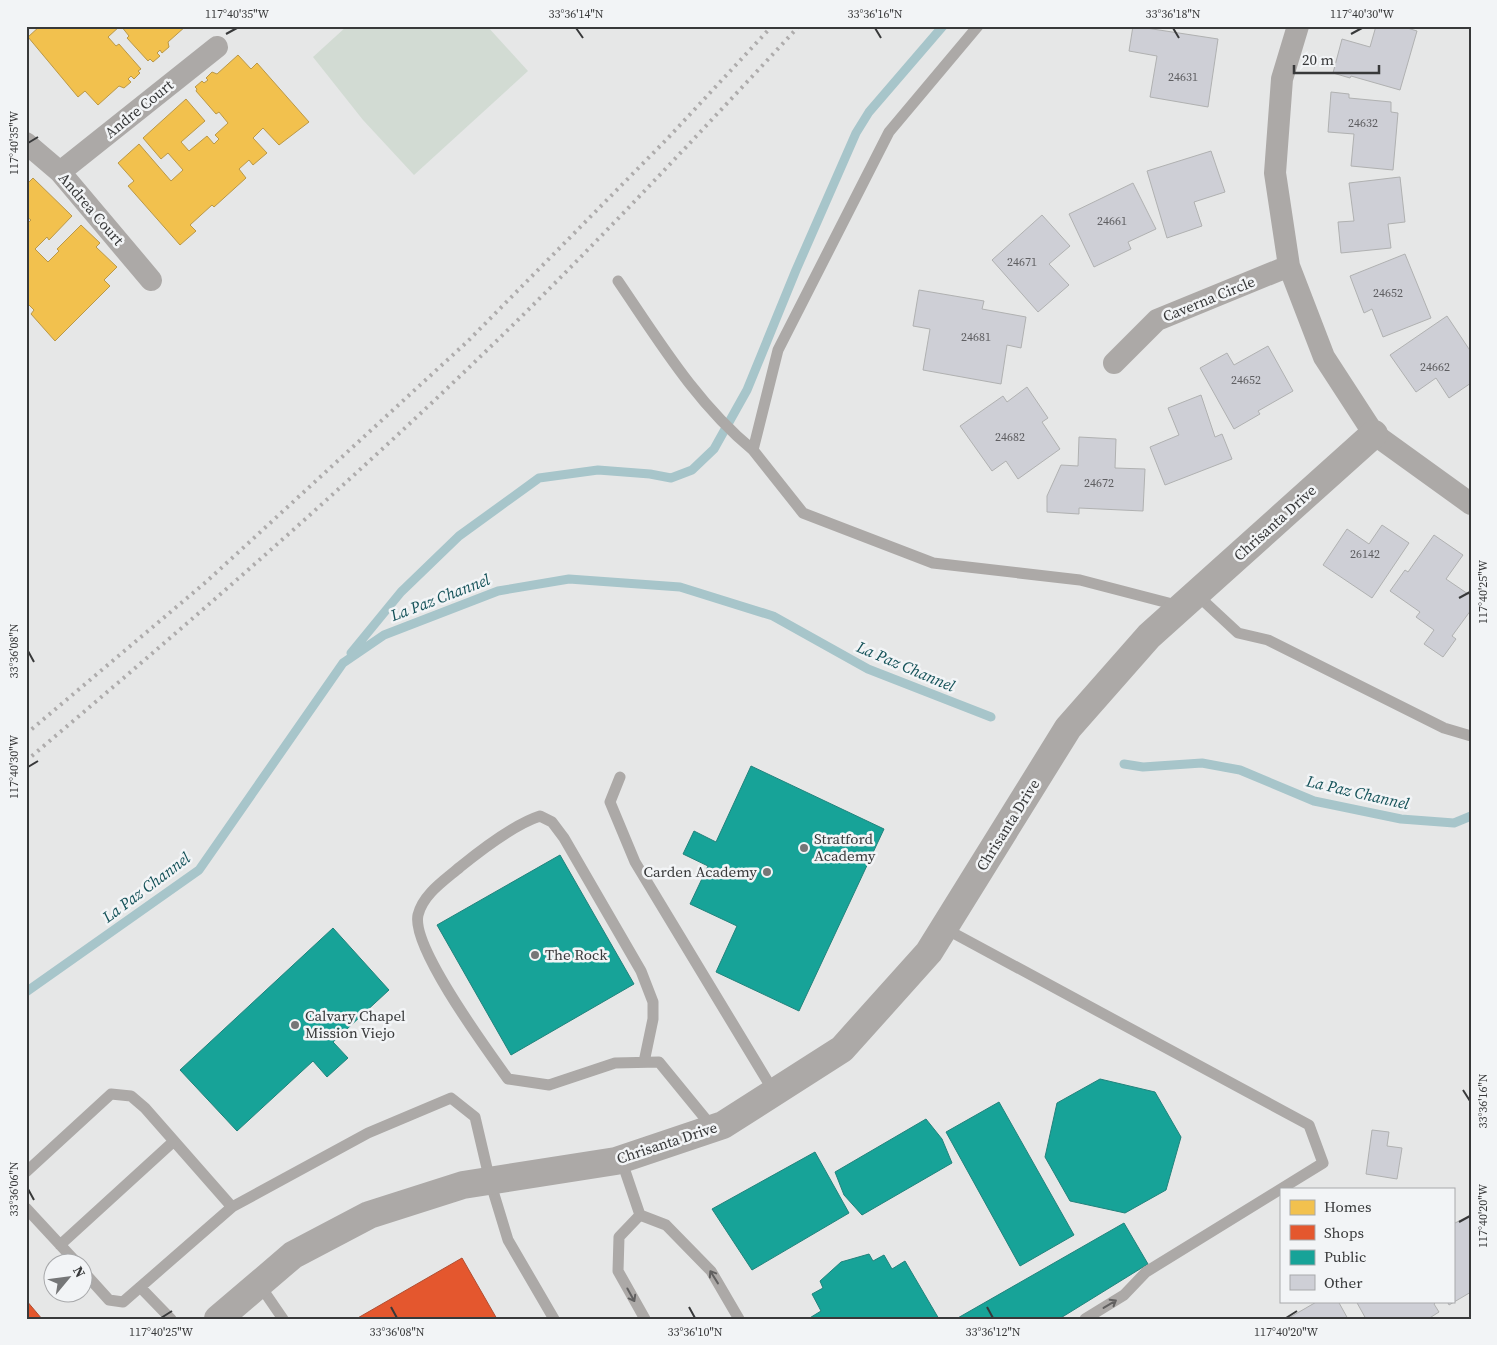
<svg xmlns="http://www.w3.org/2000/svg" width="1497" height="1345" viewBox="0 0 1497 1345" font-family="'Source Serif 4',serif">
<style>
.green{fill:#d2dbd3}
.homes{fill:#f2c14e;stroke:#ba9848}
.shops{fill:#e4572e;stroke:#b04e32}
.public{fill:#17a398;stroke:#21837c}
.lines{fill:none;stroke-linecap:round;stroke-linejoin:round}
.stream{stroke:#a7c5ca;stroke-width:9}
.building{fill:#cecfd6;stroke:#b0b1b1}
.service{stroke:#aca9a7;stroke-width:11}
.minor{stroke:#aca9a7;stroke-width:22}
.tertiary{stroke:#aca9a7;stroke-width:28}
.rail{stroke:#aeacac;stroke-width:4;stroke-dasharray:2.5 5;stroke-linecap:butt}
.oneway{stroke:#616060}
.ticks{fill:none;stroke:#38393a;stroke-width:2}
.poi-dot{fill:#757677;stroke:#f2f4f6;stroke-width:2}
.labels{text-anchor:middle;stroke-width:5;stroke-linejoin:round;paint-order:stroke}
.number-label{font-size:12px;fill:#5e5e61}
.street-label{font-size:15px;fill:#38393a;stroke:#f2f4f6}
.poi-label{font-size:15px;fill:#38393a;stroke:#f2f4f6;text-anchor:start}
.water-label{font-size:16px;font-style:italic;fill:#135158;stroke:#f2f4f6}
.neatline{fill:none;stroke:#38393a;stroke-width:2}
.ticks-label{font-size:12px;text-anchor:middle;fill:#38393a}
</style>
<rect width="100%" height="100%" fill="#e6e7e7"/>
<path class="green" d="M347 26H487L528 71 414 175 363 120 313 57Z"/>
<path class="homes" d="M40 26H120L108 37 116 46 119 44 141 69 138 71 140 73 134 79 131 76 128 79 131 82 124 88 119 86 98 105 85 91 78 97 28 37Z
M121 26H186L168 42 169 47 162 53 160 50 157 53 160 56 153 62 150 59 148 61 127 38 129 36Z
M238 55 251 69 257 63 309 122 279 145 263 128 253 138 267 153 253 165 249 160 239 169 246 178 214 207 212 205 190 225 196 231 180 245 128 186 134 181 118 163 139 144 171 181 183 170 168 153 161 159 143 138 186 99 205 121 181 142 189 151 207 136 214 144 219 139 215 135 228 123 219 112 216 114 196 91 197 89 195 87 202 81 204 83 208 80 206 78 212 72 217 74Z
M33 178 72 216 49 240 47 237 35 249 48 262 59 251 57 249 81 225 100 243 96 247 117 267 104 280 110 286 55 341 31 314 34 310 26 302V225L31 220 26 216V185Z"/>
<path class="shops" d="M462 1258 497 1319H356Z
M26 1300 42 1319H26Z"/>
<path class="public" d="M751 766 884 829 799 1011 716 972 737 926 690 904 708 866 683 854 694 831 716 842Z
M560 855 634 984 511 1055 437 925Z
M333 928 389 990 333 1042 348 1058 327 1077 313 1061 237 1131 180 1070Z
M1100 1079 1155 1092 1181 1137 1166 1190 1125 1213 1070 1201 1045 1157 1057 1103Z
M999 1102 1074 1235 1020 1266 946 1132Z
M926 1119 942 1139 952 1163 862 1215 844 1195 835 1172Z
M815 1152 849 1213 752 1270 712 1209Z
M1124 1223 1148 1264 1059 1319H956Z
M869 1254 873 1261 884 1255 892 1269 905 1261 939 1319H808L821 1311 812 1294 823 1288 820 1281 841 1262Z"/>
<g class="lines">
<path class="stream" d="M351 653 401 592 459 536 539 478 598 470 650 474 671 478 692 470 714 449 747 390 796 270 856 133 869 112 943 26
M1124 764 1143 767 1202 763 1240 770 1314 801 1401 819 1454 823 1471 816
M26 992 199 870 343 663 384 635 498 591 569 579 680 587 773 616 868 669 991 717"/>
</g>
<path class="building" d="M1133 26 1218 39 1208 107 1150 97 1157 56 1129 51Z
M1376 26H1401L1417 31 1400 90 1351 76 1350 78 1333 73 1342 39 1370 47Z
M1331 92 1349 94V98L1391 102V112L1398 113 1393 170 1351 166 1354 134 1328 132Z
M1211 151 1225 192 1194 202 1202 226 1167 238 1147 171Z
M1400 177 1405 222 1388 224 1391 248 1341 253 1338 222 1354 221 1349 183Z
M1133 183 1156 229 1128 242 1131 249 1094 267 1069 214Z
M1042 215 1070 246 1049 264 1069 285 1038 312 992 260Z
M1405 254 1431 318 1383 337 1372 309 1364 313 1350 276Z
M919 290 984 301 982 309 1026 317 1021 348 1007 345 1001 384 923 370 930 329 913 326Z
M1447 316 1471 352V383L1449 398 1436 378 1416 392 1390 355Z
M1268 346 1293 391 1258 411 1260 414 1234 429 1200 368 1227 353 1234 365Z
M1027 387 1048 418 1042 422 1060 449 1018 479 1006 461 992 471 960 426 1003 396 1007 402Z
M1201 395 1215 437 1222 434 1232 459 1165 485 1150 447 1179 435 1168 408Z
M1079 437 1116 439 1115 468 1145 469 1143 511 1079 508V514L1047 512V496L1061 465 1078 466Z
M1382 525 1409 543 1372 598 1323 565 1347 529 1369 544Z
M1434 535 1463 555 1446 579 1471 596V610L1452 636 1456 639 1443 657 1424 644 1434 630 1416 617 1420 612 1390 591 1405 570 1408 572Z
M1372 1130 1389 1132 1387 1146 1402 1148 1397 1179 1366 1174Z
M1471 1215V1292L1449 1305 1447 1301H1453V1224Z
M1318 1301H1338L1348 1319H1287Z
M1356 1301H1437L1434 1304 1439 1312 1428 1319H1366Z"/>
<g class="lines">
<path class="service" d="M978 26 889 132 778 350 753 450 803 513 933 563 1080 580 1180 606
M618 281C659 341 696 403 753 450
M1196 594 1238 633 1268 640 1444 728 1471 736
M620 777 610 802 635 862 774 1092
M944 928 1309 1125 1323 1163 1146 1272 1124 1295 1085 1319
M644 1062 653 1019V1002L641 971 564 838 552 822 540 816C515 824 481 850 460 867 445 880 423 894 418 915 411 947 488 1051 508 1079L549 1085 615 1063 659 1062 713 1128
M621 1159 640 1215 619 1237 618 1271 645 1319
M26 1172 111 1094 131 1096 145 1108 232 1207 368 1133 451 1098 475 1117 490 1181 508 1240 554 1319
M26 1208 76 1262
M640 1215 666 1225 711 1271 739 1319
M60 1245 174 1141
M82 1270 109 1300 123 1302 232 1207
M259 1284 283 1319
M140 1287 171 1319"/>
<path class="minor" d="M1298 26 1282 79 1275 173 1289 266 1324 357 1374 434 1471 504
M26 143 60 172 151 280
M60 172 217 47
M1114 363 1157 320 1289 266"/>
<path class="tertiary" d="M218 1319 293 1255 369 1215 463 1185 616 1161 723 1125 842 1049 929 952 1068 728 1149 636 1374 434"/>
<path class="rail" d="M26 734 206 582 468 341 668 138 772 26
M26 761C182 629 336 496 483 354 592 249 696 137 799 26"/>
</g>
<defs><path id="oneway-shaft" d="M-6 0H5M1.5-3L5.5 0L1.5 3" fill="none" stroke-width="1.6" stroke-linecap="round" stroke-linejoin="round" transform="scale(1.25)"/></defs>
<g class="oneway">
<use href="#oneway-shaft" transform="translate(714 1277) rotate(-122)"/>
<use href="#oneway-shaft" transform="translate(631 1295) rotate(61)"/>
<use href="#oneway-shaft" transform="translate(1110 1304) rotate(-31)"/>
</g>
<path class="ticks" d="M576 28 583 38M875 28 881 38M1173 28 1179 38M226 34 237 28M1351 34 1362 28M28 143 38 137M1459 598 1470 592M28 651 34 662M28 767 38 761M1463 1090 1470 1101M28 1189 34 1200M1459 1222 1470 1216M391 1307 397 1318M689 1307 695 1318M987 1307 993 1318M161 1318 172 1311M1286 1318 1297 1311"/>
<g class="poi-dot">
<circle cx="804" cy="848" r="5"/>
<circle cx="767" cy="872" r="5"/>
<circle cx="535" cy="955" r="5"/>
<circle cx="295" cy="1025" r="5"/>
</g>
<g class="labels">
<g class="number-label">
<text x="1183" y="81">24631</text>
<text x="1363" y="127">24632</text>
<text x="1112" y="225">24661</text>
<text x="1022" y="266">24671</text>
<text x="1388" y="297">24652</text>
<text x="976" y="341">24681</text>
<text x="1435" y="371">24662</text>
<text x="1246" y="384">24652</text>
<text x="1010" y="441">24682</text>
<text x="1099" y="487">24672</text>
<text x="1365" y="558">26142</text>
</g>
<g class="street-label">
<text transform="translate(139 109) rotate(-39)" y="5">Andre Court</text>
<text transform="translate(91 209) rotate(49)" y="5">Andrea Court</text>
<text transform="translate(1209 299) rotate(-22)" y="5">Caverna Circle</text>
<text transform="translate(1275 523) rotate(-42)" y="5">Chrisanta Drive</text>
<text transform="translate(1008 825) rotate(-58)" y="5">Chrisanta Drive</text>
<text transform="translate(667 1143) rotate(-18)" y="5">Chrisanta Drive</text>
</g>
<g class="poi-label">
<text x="814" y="844">Stratford<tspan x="814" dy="17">Academy</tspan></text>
<text x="757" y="877" text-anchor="end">Carden Academy</text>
<text x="545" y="960">The Rock</text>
<text x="305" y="1021">Calvary Chapel<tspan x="305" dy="17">Mission Viejo</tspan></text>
</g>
<g class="water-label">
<text transform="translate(440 597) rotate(-21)" y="6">La Paz Channel</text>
<text transform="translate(906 666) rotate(23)" y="6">La Paz Channel</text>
<text transform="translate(1358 792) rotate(13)" y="6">La Paz Channel</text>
<text transform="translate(146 887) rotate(-37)" y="6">La Paz Channel</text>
</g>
</g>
<rect width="1497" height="1345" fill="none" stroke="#f2f4f6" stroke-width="55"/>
<rect x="1280" y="1188" width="175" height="115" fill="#f2f4f6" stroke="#a8a9ab"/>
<rect x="1290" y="1200" width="25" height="15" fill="#f2c14e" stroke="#a8a9ab"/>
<text x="1324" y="1212" font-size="15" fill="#38393a">Homes</text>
<rect x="1290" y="1225" width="25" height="15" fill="#e4572e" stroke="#a8a9ab"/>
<text x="1324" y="1238" font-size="15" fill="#38393a">Shops</text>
<rect x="1290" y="1250" width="25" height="15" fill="#17a398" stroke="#a8a9ab"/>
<text x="1324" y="1262" font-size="15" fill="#38393a">Public</text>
<rect x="1290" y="1275" width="25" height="15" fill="#cecfd6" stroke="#a8a9ab"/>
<text x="1324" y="1288" font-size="15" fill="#38393a">Other</text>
<g transform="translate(68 1278) rotate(61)"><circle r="24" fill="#f2f4f6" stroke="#a8a9ab"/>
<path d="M0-4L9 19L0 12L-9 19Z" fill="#757677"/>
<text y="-8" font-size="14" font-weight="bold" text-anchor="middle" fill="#38393a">N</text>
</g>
<path d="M1294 65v8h85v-8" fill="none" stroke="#38393a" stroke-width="2.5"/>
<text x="1302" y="65" font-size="15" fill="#38393a" stroke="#f2f4f6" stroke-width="4" paint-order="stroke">20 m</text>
<rect x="28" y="28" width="1442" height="1290" class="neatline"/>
<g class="ticks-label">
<text x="237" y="18">117°40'35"W</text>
<text x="576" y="18">33°36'14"N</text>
<text x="875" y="18">33°36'16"N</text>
<text x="1173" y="18">33°36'18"N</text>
<text x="1362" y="18">117°40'30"W</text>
<text transform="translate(14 143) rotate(-90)" y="4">117°40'35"W</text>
<text transform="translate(1483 592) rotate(-90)" y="4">117°40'25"W</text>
<text transform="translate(14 651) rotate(-90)" y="4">33°36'08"N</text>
<text transform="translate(14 767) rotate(-90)" y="4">117°40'30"W</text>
<text transform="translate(1483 1101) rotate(-90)" y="4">33°36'16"N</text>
<text transform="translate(14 1189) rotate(-90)" y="4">33°36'06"N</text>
<text transform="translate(1483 1216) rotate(-90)" y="4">117°40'20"W</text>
<text x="161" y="1336">117°40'25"W</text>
<text x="397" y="1336">33°36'08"N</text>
<text x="695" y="1336">33°36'10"N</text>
<text x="993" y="1336">33°36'12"N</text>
<text x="1286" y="1336">117°40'20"W</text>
</g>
</svg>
